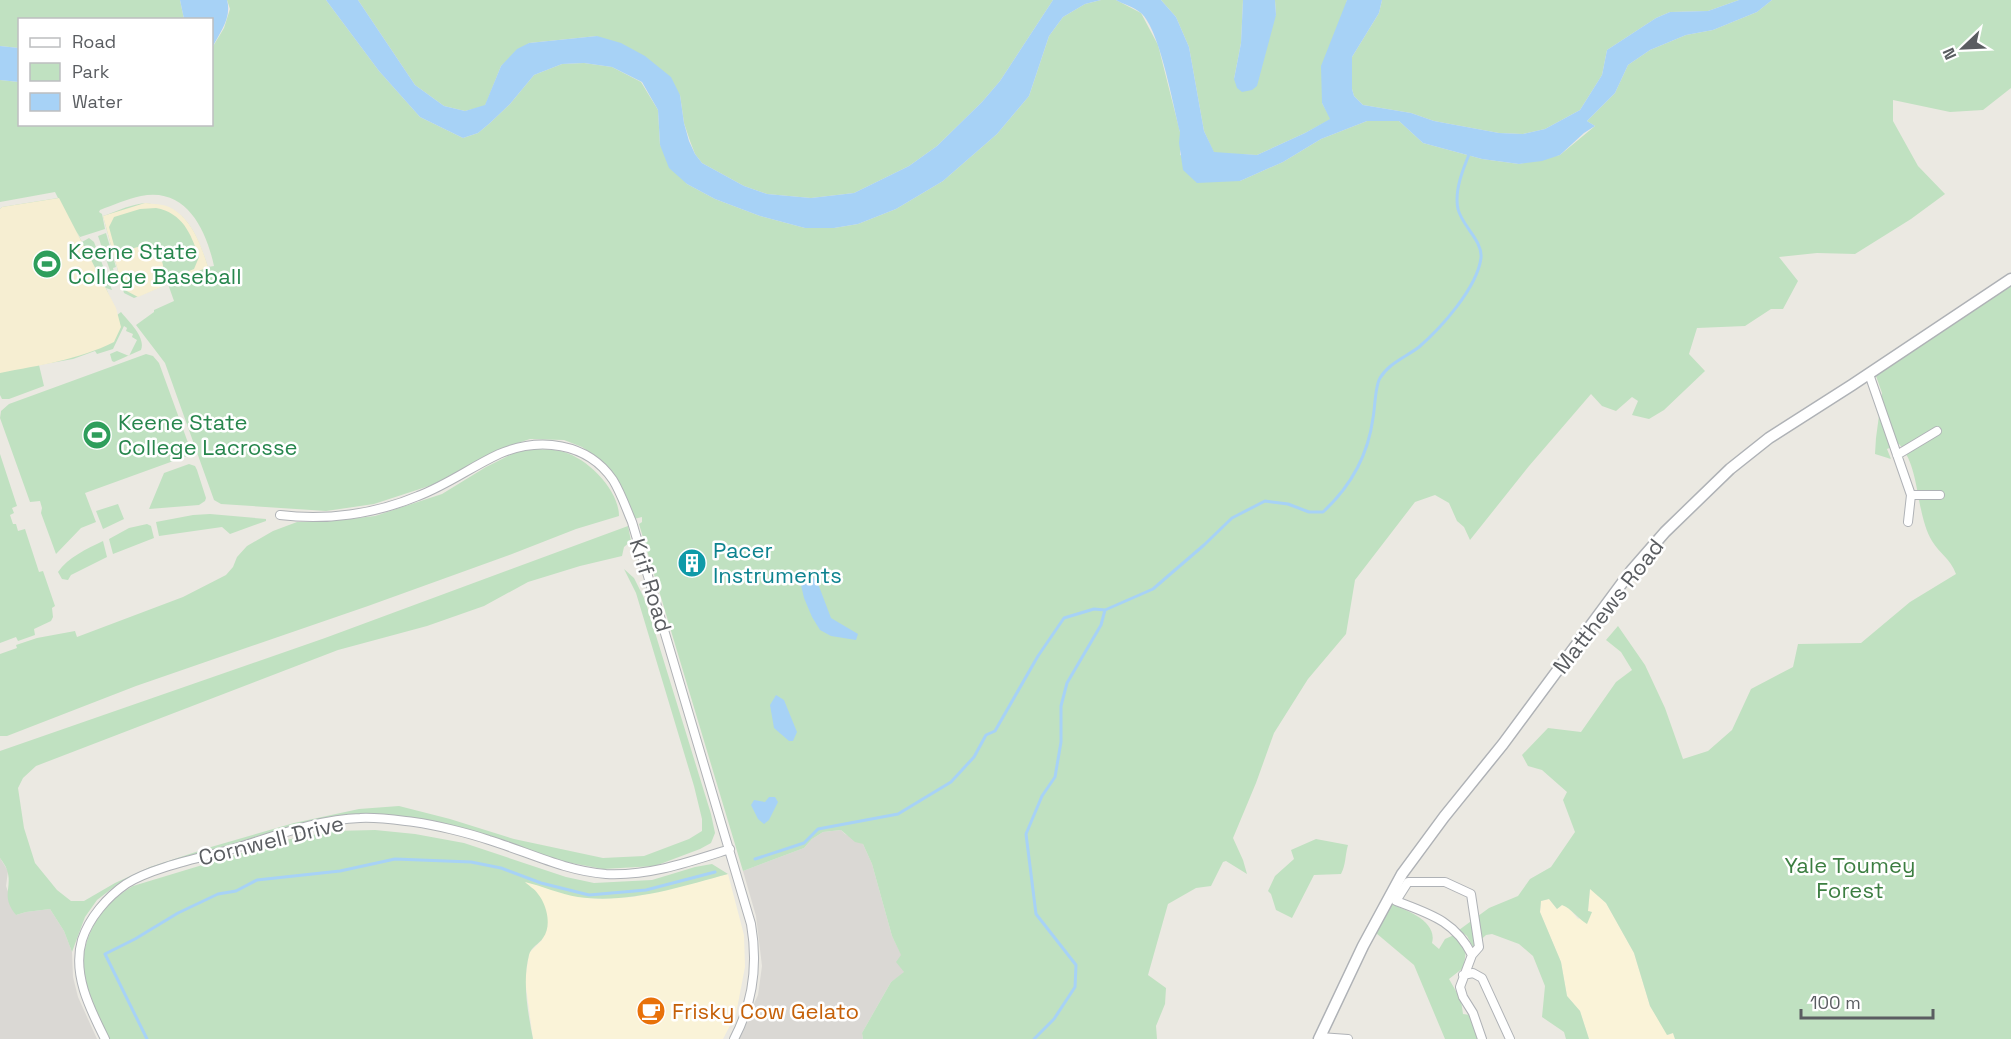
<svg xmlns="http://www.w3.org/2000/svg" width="2011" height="1039" viewBox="0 0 2011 1039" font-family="'Space Grotesk',sans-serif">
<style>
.commercial{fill:#faf3d8}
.industrial{fill:#dad8d4}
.green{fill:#c0e1c1}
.sand{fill:#f6eed2;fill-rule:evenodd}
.water{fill:#a7d2f6}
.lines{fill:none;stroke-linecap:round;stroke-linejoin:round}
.stream{stroke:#a7d2f6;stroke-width:3}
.minor-casing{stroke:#afb2b6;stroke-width:10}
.tertiary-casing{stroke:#afb2b6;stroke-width:13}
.minor{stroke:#fff;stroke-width:8}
.tertiary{stroke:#fff;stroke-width:10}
.labels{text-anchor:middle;stroke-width:5;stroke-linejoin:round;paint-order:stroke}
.leisure-label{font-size:22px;fill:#27864d;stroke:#fff;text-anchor:start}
.culture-label{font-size:22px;fill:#0d838f;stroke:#fff;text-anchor:start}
.street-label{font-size:22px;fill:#5a5d61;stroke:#fff}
.park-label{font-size:22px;fill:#3c7e41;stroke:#fff}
.food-label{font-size:22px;fill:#c56008;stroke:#fff;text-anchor:start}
</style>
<rect width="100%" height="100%" fill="#ebe9e2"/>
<path class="commercial" d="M728 874 744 935 745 967 736 1014 723 1039H533L525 980 529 953 542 940 523 881 575 896 597 899 633 897 678 887Z
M1590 888 1606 903 1634 953 1650 1006 1668 1035 1673 1033 1675 1039H1589L1580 1011 1567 996 1561 962 1540 912 1541 901 1549 899 1557 909 1562 905 1567 906 1578 919 1592 912 1588 911Z"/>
<path class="industrial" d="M841 830 845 834 863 844 872 864 892 936 902 956 904 973 891 982 862 1033 863 1039H738L758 995 762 966 756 916 743 871 804 848 812 839 823 832Z
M0 858 8 871 6 886 16 915 26 912 50 909 64 931 72 952 73 977 78 997 97 1039H0Z"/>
<path class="green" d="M0 0H180L184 19 20 20 19 48 0 46Z
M227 0H326L379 71 420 117 463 138 478 133 490 123 510 104 534 75 562 64 584 63 612 67 641 82 658 110 660 145 687 184 715 199 760 216 805 228H834L858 224 896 209 943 181 997 134 1029 96 1049 36 1063 17 1085 4 1101 0H1116L1141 13 1158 45 1180 132V155L1240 181 1283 162 1321 139 1367 121H1399L1423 143 1482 159 1519 164 1560 155 1595 126 1587 121 1615 93 1628 65 1650 50 1686 35 1713 30 1757 12 1772 0H2011V88L1983 110 1950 112 1893 100V121L1918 166 1945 194 1911 219 1855 254 1817 253 1779 257 1798 281 1783 309H1771L1745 326 1697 328 1689 354 1705 371 1664 410 1649 419 1632 415 1638 401 1632 397 1616 411 1602 406 1591 394 1529 466 1470 540 1464 527 1457 521 1449 503 1435 495 1415 502 1355 580 1346 634 1308 679 1274 733 1256 783 1233 838 1243 860 1247 874 1226 861 1223 862 1211 886 1196 888 1168 904 1148 975 1166 988 1165 1004 1156 1026 1157 1039H863L862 1033 891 982 904 972 896 962 901 955 892 936 872 864 863 844 855 842 841 830 823 832 812 839 804 848 743 871 639 524 642 522V517L634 519 626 496 616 479 603 462 582 447 564 440 530 439 503 448 432 485 374 504 326 511 221 504 214 500 165 363 136 325 154 312V310L174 301 168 284 134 298 124 293 103 216C115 212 127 206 139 204 145 202 152 204 158 205 189 209 199 241 208 267L214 266C206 229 186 187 141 196 127 199 113 205 100 210L99 212 102 214 105 229 80 237 76 231 82 242 89 238 94 242 112 290 106 288 117 315 121 312C129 322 146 337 141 350L114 362 112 361 110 354 117 351 129 356 137 340 132 337 133 334 126 331 127 328 124 326 113 349 97 354 95 351 73 359 39 365 44 386 9 399H2L0 395V209L2 207 58 198 55 192 0 202V80L19 82 20 124H212V48L224 28 230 9Z
M358 0H1053L1000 81 982 102 937 146 909 166 854 193 811 198 767 194 744 186 702 163 695 154 690 141 684 123 680 95 597 36 529 43 501 66 485 106 465 111 444 106 415 85Z
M1161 0H1243L1241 43 1234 79 1276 15 1275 0H1347L1322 103 1331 119 1305 133 1257 155 1214 153 1204 131 1189 47 1176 17Z
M1382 0H1739L1708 11 1670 12 1656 18 1607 50 1602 75 1580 110 1545 129 1523 134 1499 133 1434 121 1411 113 1363 105 1354 96 1352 89V57L1379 13Z
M106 233 116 267 113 268 117 285H115L98 236Z
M2011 278V1039H1675L1673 1033 1667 1035 1650 1006 1634 953 1606 903 1590 889 1588 911 1592 912 1587 924C1578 919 1571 908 1562 905L1557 909 1549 899 1541 901 1540 912 1561 962 1567 996 1580 1011 1589 1039H1566L1564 1032 1542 1017 1545 986 1533 956 1519 944 1492 934 1486 935 1473 947 1467 936 1459 930 1489 908 1518 896 1530 879 1551 867 1575 832 1563 800 1567 792 1542 770 1528 766 1522 755 1548 728 1581 732 1616 682 1632 670 1621 652 1606 640 1618 626 1645 665 1665 708 1683 759 1708 751 1732 730 1751 689 1793 667 1798 644 1861 643 1910 602 1956 574C1950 558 1940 554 1932 541 1915 512 1921 468 1899 444L1887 449 1891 459 1875 454 1876 438 1882 393 1876 376Z
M146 354 153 356 159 363 191 451 190 455 85 493 96 522 81 528 56 554 41 513 42 508 40 501 30 502 0 418 1 411 9 404Z
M536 449C545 450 555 449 564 452 588 459 619 490 619 516L576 529 512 554 368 606 136 686 7 736H0V654L17 648 16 645 37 638 75 631 77 637 183 597 226 575 233 567 237 557 247 546 273 531 297 522H323L375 516 442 494 486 467 516 452Z
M0 454 17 506 12 508 14 513 10 515 13 524H16L18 531 25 529 39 572 43 571 55 606 52 608 53 617 51 621 34 629 35 635 18 641 16 637 0 643Z
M189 464 195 466 197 470 206 498 205 501 199 505 149 509 164 473Z
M118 504 124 519 103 529 96 511Z
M210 514 266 519V521L230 534 222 527 159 536 156 522 193 515Z
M147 524 151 526 154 538 113 554 109 539 129 528Z
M628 526 631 541 624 547 622 556 580 566 528 582 484 606 427 626 338 650 36 766 23 778 18 788 24 828 35 863 57 890 71 901H84L115 883 150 867 211 847 294 823 359 809 399 806 450 819 514 839 603 858 644 856 689 839 702 831V819L694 786 636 593 624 569 634 578 645 600 711 814 715 833 711 843 700 849 655 866 603 869 561 861 422 822H315L275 831 191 856 149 869 119 883 97 900 85 917 72 952 64 931 50 909 26 912 16 915C0 896 13 888 7 870 6 866 2 861 0 858V751L325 638Z
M103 541 107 557 71 575 68 580 62 579 58 572C68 557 87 549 103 541Z
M375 830 415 834 464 843 566 877 594 883 652 880 695 867 712 864 728 874C680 887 629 904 578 897 560 894 542 886 525 882 529 886 535 889 538 894 547 905 552 926 543 938 539 944 531 947 529 955 522 982 528 1013 533 1039H108C99 1022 87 998 84 979 78 940 101 904 133 886L285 840 334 831Z
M1316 839 1348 845C1345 855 1346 865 1341 874L1314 875 1292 918 1276 910 1271 894 1268 891 1275 876 1294 859 1291 850Z
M1391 904C1406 910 1438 921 1432 943L1439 949 1445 939 1454 935C1467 948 1467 951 1463 968L1449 979 1461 1000 1463 1014 1470 1015 1478 1039H1445L1414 965 1376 933Z"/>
<path class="sand" d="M59 198 116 308 121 327 114 342C78 360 40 365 0 373V209L2 207Z
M145 203C153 204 163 204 169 207 192 218 201 245 208 267L138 297 123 289 103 216ZM156 208C183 213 191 234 199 257L194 269 163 282C169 248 141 234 118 260L109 227 114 217 140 209Z"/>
<path class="water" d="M180 0H227C232 18 220 32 212 48V20L184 19Z
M326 0H358L415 85 444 106 465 111 485 105 501 66 517 49 529 43 597 36 621 43 645 56 671 77 680 95 684 123 689 141 695 154 702 163 744 186 767 194 811 198 854 193 909 166 937 146 982 102 1000 81 1053 0H1101L1085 4 1063 17 1049 36 1029 96 997 134 943 181 896 209 858 224 834 228H805L760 216 715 199 687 184 669 168 660 145 658 110 642 82 612 67 584 63 562 64 534 75 510 104 490 123 478 133 463 138 420 117 379 71Z
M1116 0H1161L1176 17 1189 47 1204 131 1214 152 1257 155 1305 133 1330 119 1322 103 1321 66 1347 0H1382L1379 13 1352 57V89L1354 96 1363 105 1411 113 1434 121 1499 133 1523 134 1545 129 1580 110 1602 75 1607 50 1656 18 1670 12 1708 11 1739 0H1772L1757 12 1713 30 1686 35 1650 50 1628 65 1615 93 1587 121 1595 126 1584 133 1560 155 1542 161 1519 164 1482 159 1423 143 1399 121H1367L1321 139 1283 162 1240 181 1197 183 1183 170 1179 143 1180 132C1173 105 1160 30 1141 13 1134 7 1123 4 1116 0Z
M1243 0H1275L1276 15 1257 86 1252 90 1242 92 1237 88 1234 79 1241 43Z
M0 46 19 48V82L0 80Z
M810 574 817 581 831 618 858 634 856 640 831 636 820 630 812 617 804 598 801 585 803 576Z
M776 695 784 700 797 732 793 741H789L774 728 770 705Z
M769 797H775L778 802 769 820 764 824 758 819 751 805 754 800 765 802Z"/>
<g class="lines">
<path class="stream" d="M755 859 804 843 818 829 898 814 951 782 974 757 986 735 995 731 1038 656 1064 618 1094 609 1105 610
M147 1039 105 954 135 939 178 913 218 894 236 891 257 880 340 871 395 859 471 862 501 868 541 883 589 895 646 890 715 872
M1034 1039 1054 1019 1075 987 1076 965 1036 914 1026 834 1042 796 1055 777 1061 742V706L1067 683 1101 625 1105 610 1153 589 1204 545 1232 518 1265 501 1288 504 1309 512H1323C1350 487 1368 456 1373 418 1375 408 1375 386 1380 378 1389 363 1406 357 1419 347 1441 328 1477 288 1481 258 1483 241 1462 226 1458 209 1454 191 1463 169 1470 152"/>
<g class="minor-casing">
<path id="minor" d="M1869 374 1911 495 1908 522
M1897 455 1937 431
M1911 495H1940
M280 515C326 521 375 514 418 496 447 485 471 467 499 454 539 437 587 442 613 480 621 493 626 508 632 522L751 924C758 964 753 1003 734 1039
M1408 882H1445L1471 894 1479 947 1472 955C1455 921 1430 914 1396 901Z
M1472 955 1460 987 1463 997 1473 1013 1482 1039
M1463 975 1473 973 1482 978 1510 1039
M1320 1037 1348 1039
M105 1039C90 1009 72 974 82 940 89 918 107 897 126 884 151 868 199 858 229 850 270 838 317 819 360 818 378 817 397 820 414 822 436 825 468 833 489 840 528 852 565 871 606 874 650 876 689 862 730 849"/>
</g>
<g class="tertiary-casing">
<path id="tertiary" d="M1319 1039 1363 946 1402 874 1444 817 1503 744 1631 571 1665 532 1730 469 1769 438 1852 385 2011 279"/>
</g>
<use href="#minor" class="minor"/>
<use href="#tertiary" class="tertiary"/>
</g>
<defs>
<g id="stadium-disc" transform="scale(1.5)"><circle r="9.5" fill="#2e9e5b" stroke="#fff"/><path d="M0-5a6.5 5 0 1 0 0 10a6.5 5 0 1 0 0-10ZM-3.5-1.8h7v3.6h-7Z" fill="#fff"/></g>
<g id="building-disc" transform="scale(1.5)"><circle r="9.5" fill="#0f9aa8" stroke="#fff"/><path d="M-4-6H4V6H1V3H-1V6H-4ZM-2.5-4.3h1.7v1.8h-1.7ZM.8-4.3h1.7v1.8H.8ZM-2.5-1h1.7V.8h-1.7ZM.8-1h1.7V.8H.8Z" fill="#fff"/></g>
<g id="cafe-disc" transform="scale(1.5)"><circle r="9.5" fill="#e8710a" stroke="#fff"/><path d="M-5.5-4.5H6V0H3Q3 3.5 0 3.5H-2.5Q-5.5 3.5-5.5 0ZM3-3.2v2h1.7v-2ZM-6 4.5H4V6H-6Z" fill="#fff"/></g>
</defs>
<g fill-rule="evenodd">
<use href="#stadium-disc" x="47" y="264"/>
<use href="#stadium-disc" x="97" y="435"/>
<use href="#building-disc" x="692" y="563"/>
<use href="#cafe-disc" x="651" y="1011"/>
</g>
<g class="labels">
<g class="leisure-label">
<text x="68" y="259">Keene State<tspan x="68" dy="25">College Baseball</tspan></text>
<text x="118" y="430">Keene State<tspan x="118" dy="25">College Lacrosse</tspan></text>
</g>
<g class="culture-label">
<text x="713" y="558">Pacer<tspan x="713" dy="25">Instruments</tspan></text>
</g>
<g class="street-label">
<text transform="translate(651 585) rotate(73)" y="8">Krif Road</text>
<text transform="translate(1608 606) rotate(-52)" y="8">Matthews Road</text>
<text transform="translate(271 840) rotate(-14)" y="8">Cornwell Drive</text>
</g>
<g class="park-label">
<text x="1850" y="873">Yale Toumey<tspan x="1850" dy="25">Forest</tspan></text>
</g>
<g class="food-label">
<text x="672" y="1019">Frisky Cow Gelato</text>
</g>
</g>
<rect x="18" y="18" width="195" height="108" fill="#ffffff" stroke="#bdbec0" stroke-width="1.5"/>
<rect x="30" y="38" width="30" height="9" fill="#ffffff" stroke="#bdbec0" stroke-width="1.5"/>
<text x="72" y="48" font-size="18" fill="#5a5d61">Road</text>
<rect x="30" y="63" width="30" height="18" fill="#c0e1c1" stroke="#bdbec0" stroke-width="1.5"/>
<text x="72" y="78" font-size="18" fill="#5a5d61">Park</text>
<rect x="30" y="93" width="30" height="18" fill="#a7d2f6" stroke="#bdbec0" stroke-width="1.5"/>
<text x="72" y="108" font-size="18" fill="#5a5d61">Water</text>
<g transform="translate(1963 48) rotate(247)" stroke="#ffffff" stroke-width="4.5" paint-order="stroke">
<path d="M0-4.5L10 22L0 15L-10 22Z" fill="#5a5d61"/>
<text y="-9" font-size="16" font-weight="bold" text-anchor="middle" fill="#5a5d61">N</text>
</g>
<path d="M1801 1009v9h132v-9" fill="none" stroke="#5a5d61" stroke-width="3"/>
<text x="1810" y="1009" font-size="18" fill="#5a5d61" stroke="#ffffff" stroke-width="4.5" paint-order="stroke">100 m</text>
</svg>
